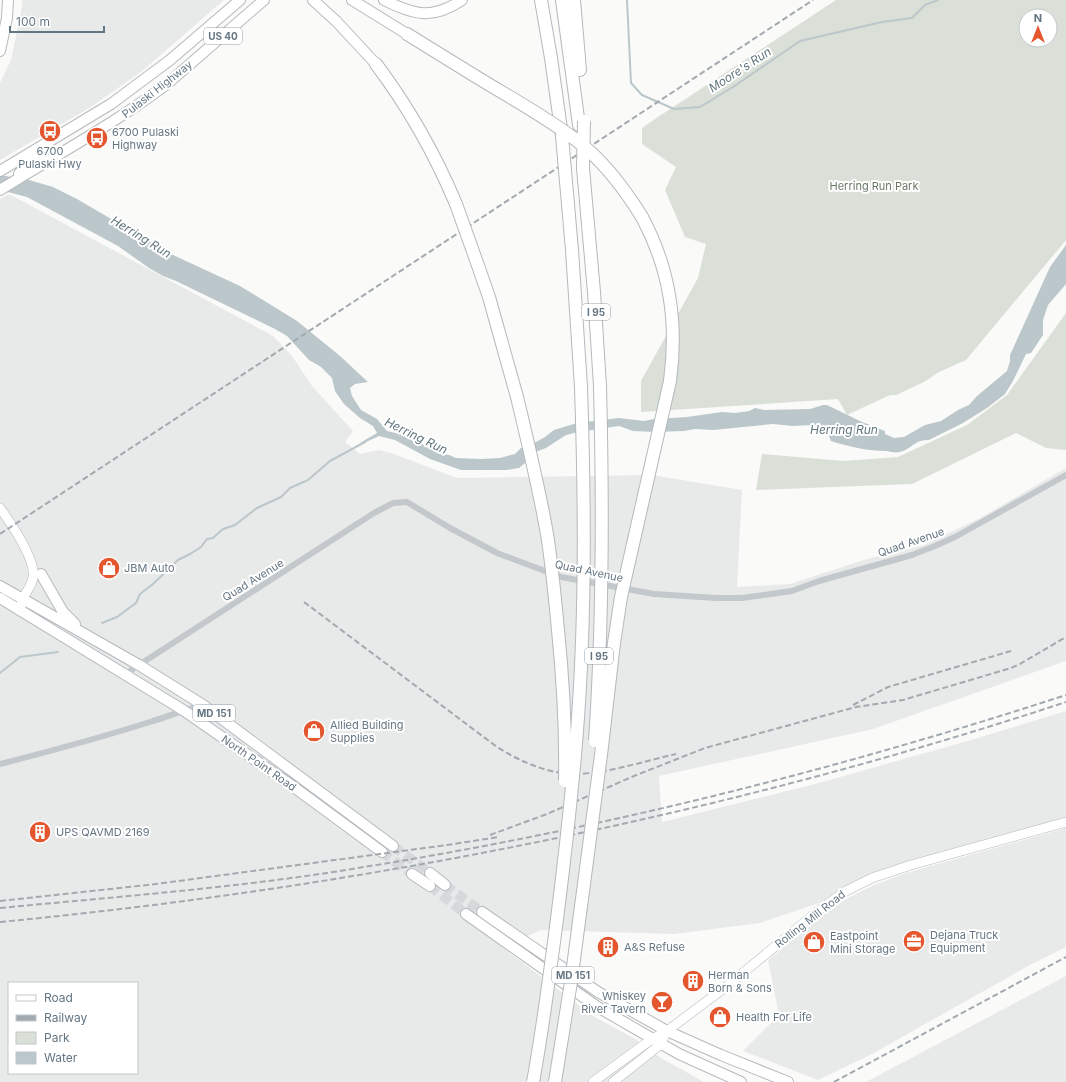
<svg xmlns="http://www.w3.org/2000/svg" width="1066" height="1082" viewBox="0 0 1066 1082" font-family="Inter,sans-serif">
<style>
.built{fill:#e8e9e9;fill-rule:evenodd}
.green{fill:#dadfd7;fill-rule:evenodd}
.water{fill:#bbc7cb}
.lines{fill:none;stroke-linecap:round;stroke-linejoin:round}
.stream{stroke:#bbc7cb;stroke-width:2}
.primary-tunnel{stroke:#d5d9db;stroke-width:10;stroke-dasharray:10 5;stroke-linecap:butt}
.secondary-casing{stroke:#b3babf;stroke-width:10}
.primary-casing{stroke:#b5babe;stroke-width:12}
.highway-casing{stroke:#b4b9bd;stroke-width:14}
.street{stroke:#c3c8cc;stroke-width:6}
.secondary{stroke:#fff;stroke-width:9}
.primary{stroke:#fff;stroke-width:10}
.highway{stroke:#fff;stroke-width:12}
.rail{stroke:#a2aab0;stroke-width:2;stroke-dasharray:6 3;stroke-linecap:butt}
.highway-bridge-casing{stroke:#b4b9bd;stroke-width:14;stroke-linecap:butt}
.highway-bridge{stroke:#fff;stroke-width:12}
.labels{text-anchor:middle;stroke-width:4;stroke-linejoin:round;paint-order:stroke}
.shield{fill:#fff;stroke:#939fa8;stroke-width:1}
.shield-label{font-size:10px;font-weight:bold;fill:#657683}
.street-label{font-size:11px;fill:#657683;stroke:#fff}
.poi-label{font-size:11px;fill:#657683;stroke:#fff;text-anchor:start}
.park-label{font-size:11px;fill:#687a64;stroke:#fff}
.water-label{font-size:12px;font-style:italic;fill:#60757c;stroke:#fff}
</style>
<rect width="100%" height="100%" fill="#fafaf8"/>
<path class="built" d="M22 0H224L141 72 91 107 0 160V83L11 60 22 7Z
M9 194 273 336 292 356 312 386 353 431 345 442 360 454 379 450 394 454 457 478 652 475 742 490 737 587 790 584 867 559 924 545 980 518 1066 468V661L873 729 659 776 662 822 819 783 978 738 1066 711V819L928 857 828 900 760 923 674 934 541 930 502 947 593 1016 637 1040 661 1058 704 1082H0V199ZM9 983H137V1073H9Z
M1066 828V947L1028 966 872 1054 818 1080 743 1051 779 1015 768 960 838 903 874 885 906 873Z
M1066 976V1082H866Z"/>
<path class="green" d="M836 0H1066V240L966 360 939 372 924 382 896 395H890L847 415 838 399 641 412V381L698 278 706 244 685 237 665 190 676 167 642 144V128L658 117ZM1026 16H1050V40H1026Z
M1066 313V450L1046 448 1016 433 912 484 756 490 762 454 844 461 898 457 967 425 1007 395Z"/>
<path class="water" d="M0 175 29 180 53 187 77 199 173 255 240 286 297 321 340 356 368 382 355 384 350 388 352 396 361 410 377 419 387 431 404 435 443 454 449 455 456 458 481 459 500 458 515 454 521 448 527 447 545 437 554 430 577 423 619 418 644 421 654 419 687 417 722 412 735 413 749 411 755 408 764 410 810 409 823 405H827L862 422 885 431V434L894 438 904 437 925 425 941 421 958 410 969 405 977 396 1007 371 1010 361V355L1050 267 1066 245V284L1048 305 1043 320V335L1031 353 1026 354 1013 381 1005 394 987 408 963 423 929 440C915 439 910 450 900 452 896 453 891 452 887 451 868 451 850 447 831 441L826 429 812 425 793 426 773 424 713 430 695 429 684 431 656 432 633 431 619 426 578 432 566 435 546 448 530 454 525 463 519 468 506 470H461L430 459 395 440 379 436 364 443H360L377 433 373 426 360 418 344 404 335 391 332 378 321 367 309 360 287 336 275 329 176 281 163 276 149 268 118 246 27 197 0 190Z"/>
<g class="lines">
<path class="stream" d="M627 0 631 83 642 95 674 109 700 107 733 87 800 41 882 22 912 18 925 5 938 0
M102 623 117 617 136 603 140 594 153 584 178 560 190 554 201 547 207 539 213 538 223 529 235 525 257 508 281 497 290 488 308 480 330 461 365 442
M0 673 20 657 58 652"/>
<path class="primary-tunnel" d="M393 846 430 873
M382 852 412 874
M445 885 482 912
M430 886 466 914"/>
<g class="secondary-casing">
<path id="secondary" d="M0 508C10 522 36 559 33 577 32 586 26 591 23 599 21 602 21 607 20 611
M593 1082 652 1039 667 1031 727 986 818 911 846 891 872 878 911 865 1066 822
M613 1082 661 1044 664 1037"/>
</g>
<g class="primary-casing">
<path id="primary" d="M313 0 336 21 376 64
M352 0 407 34
M384 0C414 15 432 20 462 0
M0 51 7 18 8 0
M0 171 111 104 170 60 240 0
M19 174C27 163 46 157 46 144
M0 190C56 155 114 124 167 84L264 0
M41 574 63 612 75 624
M0 586 139 665 203 705 393 846
M0 598 183 710 291 785 382 852
M430 873 445 885
M412 874 430 886
M482 912 598 992 667 1031 721 1055 788 1082
M466 914 596 1006 679 1054 741 1082"/>
</g>
<g class="highway-casing">
<path id="highway" d="M541 0 551 58 562 136
M562 0 579 125
M574 0 580 70
M407 34 475 76
M376 64C409 108 435 154 456 204
M583 168 594 292 600 386
M642 217C670 269 678 322 670 381
M572 250 581 387
M475 257 489 297 517 397"/>
</g>
<path class="street" d="M125 674 374 513 393 503 407 502 450 528 497 553 561 577 654 594 716 598H742L792 591 819 581 912 555 935 546 955 537 1066 475
M0 764C51 751 103 737 153 721 170 716 186 709 203 705"/>
<use href="#secondary" class="secondary"/>
<use href="#primary" class="primary"/>
<use href="#highway" class="highway"/>
<path class="rail" d="M0 534 813 0
M304 602 497 747C521 762 548 774 577 774 608 773 645 761 676 754
M853 705 888 687 1011 651
M490 835 547 814 634 776 705 748 856 707 903 700 1011 668 1020 664 1066 637
M0 901 156 884 447 845 499 837
M0 908C124 896 248 887 370 866 606 828 839 769 1066 695
M0 922C362 887 721 816 1066 702
M834 1082 1066 957"/>
<g class="highway-bridge-casing">
<path id="highway-bridge" d="M475 76C509 97 545 116 576 140 603 160 624 188 642 217
M562 136 572 250
M583 168 584 121
M456 204 475 257
M517 397C528 443 539 488 547 534 552 565 555 598 558 630 563 680 566 731 565 781
M595 741C603 623 603 504 600 386
M533 1082C543 1028 550 973 557 919 564 864 570 810 575 755 586 633 585 509 581 387
M555 1082 571 982 601 755 614 643 621 597 670 381"/>
</g>
<use href="#highway-bridge" class="highway-bridge"/>
</g>
<defs>
<g id="bus-disc" transform="scale(1.15)"><circle r="9.5" fill="#e4572e" stroke="#fff"/><path d="M-5-6H5V4H4V6H2V4H-2V6H-4V4H-5ZM-3.5-4V0h7V-4ZM-3.5 1.2v1.5H-2V1.2ZM2 1.2v1.5H3.5V1.2Z" fill="#fff"/></g>
<g id="shop-disc" transform="scale(1.15)"><circle r="9.5" fill="#e4572e" stroke="#fff"/><path d="M-5-2.5h2.3a2.7 3.5 0 0 1 5.4 0H5L5.5 6h-11ZM-1.5-2.5h3a1.5 2.3 0 0 0-3 0Z" fill="#fff"/></g>
<g id="building-disc" transform="scale(1.15)"><circle r="9.5" fill="#e4572e" stroke="#fff"/><path d="M-4-6H4V6H1V3H-1V6H-4ZM-2.5-4.3h1.7v1.8h-1.7ZM.8-4.3h1.7v1.8H.8ZM-2.5-1h1.7V.8h-1.7ZM.8-1h1.7V.8H.8Z" fill="#fff"/></g>
<g id="office-disc" transform="scale(1.15)"><circle r="9.5" fill="#e4572e" stroke="#fff"/><path d="M-6-3h4V-5.5h4V-3h4V5H-6ZM-1-4.5V-3h2v-1.5ZM-6 0V1H6V0Z" fill="#fff"/></g>
<g id="bar-disc" transform="scale(1.15)"><circle r="9.5" fill="#e4572e" stroke="#fff"/><path d="M-6-5H6L.8 .8V4.5H3.5V6h-7V4.5H-.8V.8Z" fill="#fff"/></g>
</defs>
<g fill-rule="evenodd">
<use href="#bus-disc" x="50" y="131"/>
<use href="#bus-disc" x="97" y="138"/>
<use href="#shop-disc" x="109" y="568"/>
<use href="#shop-disc" x="314" y="731"/>
<use href="#building-disc" x="40" y="832"/>
<use href="#office-disc" x="914" y="941"/>
<use href="#shop-disc" x="814" y="942"/>
<use href="#building-disc" x="608" y="947"/>
<use href="#building-disc" x="693" y="981"/>
<use href="#bar-disc" x="662" y="1002"/>
<use href="#shop-disc" x="720" y="1017"/>
</g>
<g class="labels">
<g class="shield">
<rect x="204" y="28" width="38" height="16" rx="3"/>
<rect x="582" y="304" width="28" height="16" rx="3"/>
<rect x="585" y="648" width="28" height="16" rx="3"/>
<rect x="193" y="705" width="42" height="16" rx="3"/>
<rect x="552" y="967" width="42" height="16" rx="3"/>
</g>
<g class="shield-label">
<text x="223" y="40">US 40</text>
<text x="596" y="316">I 95</text>
<text x="599" y="660">I 95</text>
<text x="214" y="717">MD 151</text>
<text x="573" y="979">MD 151</text>
</g>
<g class="street-label">
<text transform="translate(157 89) rotate(-38)" y="4">Pulaski Highway</text>
<text transform="translate(911 542) rotate(-19)" y="4">Quad Avenue</text>
<text transform="translate(589 571) rotate(12)" y="4">Quad Avenue</text>
<text transform="translate(253 580) rotate(-32)" y="4">Quad Avenue</text>
<text transform="translate(259 763) rotate(35)" y="4">North Point Road</text>
<text transform="translate(810 919) rotate(-38)" y="4">Rolling Mill Road</text>
</g>
<g class="poi-label">
<text x="112" y="136">6700 Pulaski<tspan x="112" dy="13">Highway</tspan></text>
<text x="50" y="155" text-anchor="middle">6700<tspan x="50" dy="13">Pulaski Hwy</tspan></text>
<text x="124" y="572">JBM Auto</text>
<text x="330" y="729">Allied Building<tspan x="330" dy="13">Supplies</tspan></text>
<text x="56" y="836">UPS QAVMD 2169</text>
<text x="930" y="939">Dejana Truck<tspan x="930" dy="13">Equipment</tspan></text>
<text x="830" y="940">Eastpoint<tspan x="830" dy="13">Mini Storage</tspan></text>
<text x="624" y="951">A&amp;S Refuse</text>
<text x="708" y="979">Herman<tspan x="708" dy="13">Born &amp; Sons</tspan></text>
<text x="646" y="1000" text-anchor="end">Whiskey<tspan x="646" dy="13">River Tavern</tspan></text>
<text x="736" y="1021">Health For Life</text>
</g>
<g class="park-label">
<text x="874" y="190">Herring Run Park</text>
</g>
<g class="water-label">
<text transform="translate(740 70) rotate(-33)" y="4">Moore's Run</text>
<text transform="translate(141 237) rotate(32)" y="4">Herring Run</text>
<text x="844" y="434">Herring Run</text>
<text transform="translate(416 436) rotate(26)" y="4">Herring Run</text>
</g>
</g>
<rect x="8" y="982" width="130" height="92" fill="#ffffff" stroke="#c1c8cd"/>
<rect x="16" y="995" width="20" height="6" fill="#ffffff" stroke="#c1c8cd"/>
<text x="44" y="1002" font-size="12" fill="#657683">Road</text>
<rect x="16" y="1015" width="20" height="6" fill="#a2aab0" stroke="#c1c8cd"/>
<text x="44" y="1022" font-size="12" fill="#657683">Railway</text>
<rect x="16" y="1032" width="20" height="12" fill="#dadfd7" stroke="#c1c8cd"/>
<text x="44" y="1042" font-size="12" fill="#657683">Park</text>
<rect x="16" y="1052" width="20" height="12" fill="#bbc7cb" stroke="#c1c8cd"/>
<text x="44" y="1062" font-size="12" fill="#657683">Water</text>
<g transform="translate(1038 28)"><circle r="19" fill="#ffffff" stroke="#c1c8cd"/>
<path d="M0-3L7 15L0 10L-7 15Z" fill="#e4572e"/>
<text y="-6" font-size="11" font-weight="bold" text-anchor="middle" fill="#657683">N</text>
</g>
<path d="M10 26v6h94v-6" fill="none" stroke="#657683" stroke-width="2"/>
<text x="16" y="26" font-size="12" fill="#657683" stroke="#ffffff" stroke-width="3" paint-order="stroke">100 m</text>
</svg>
